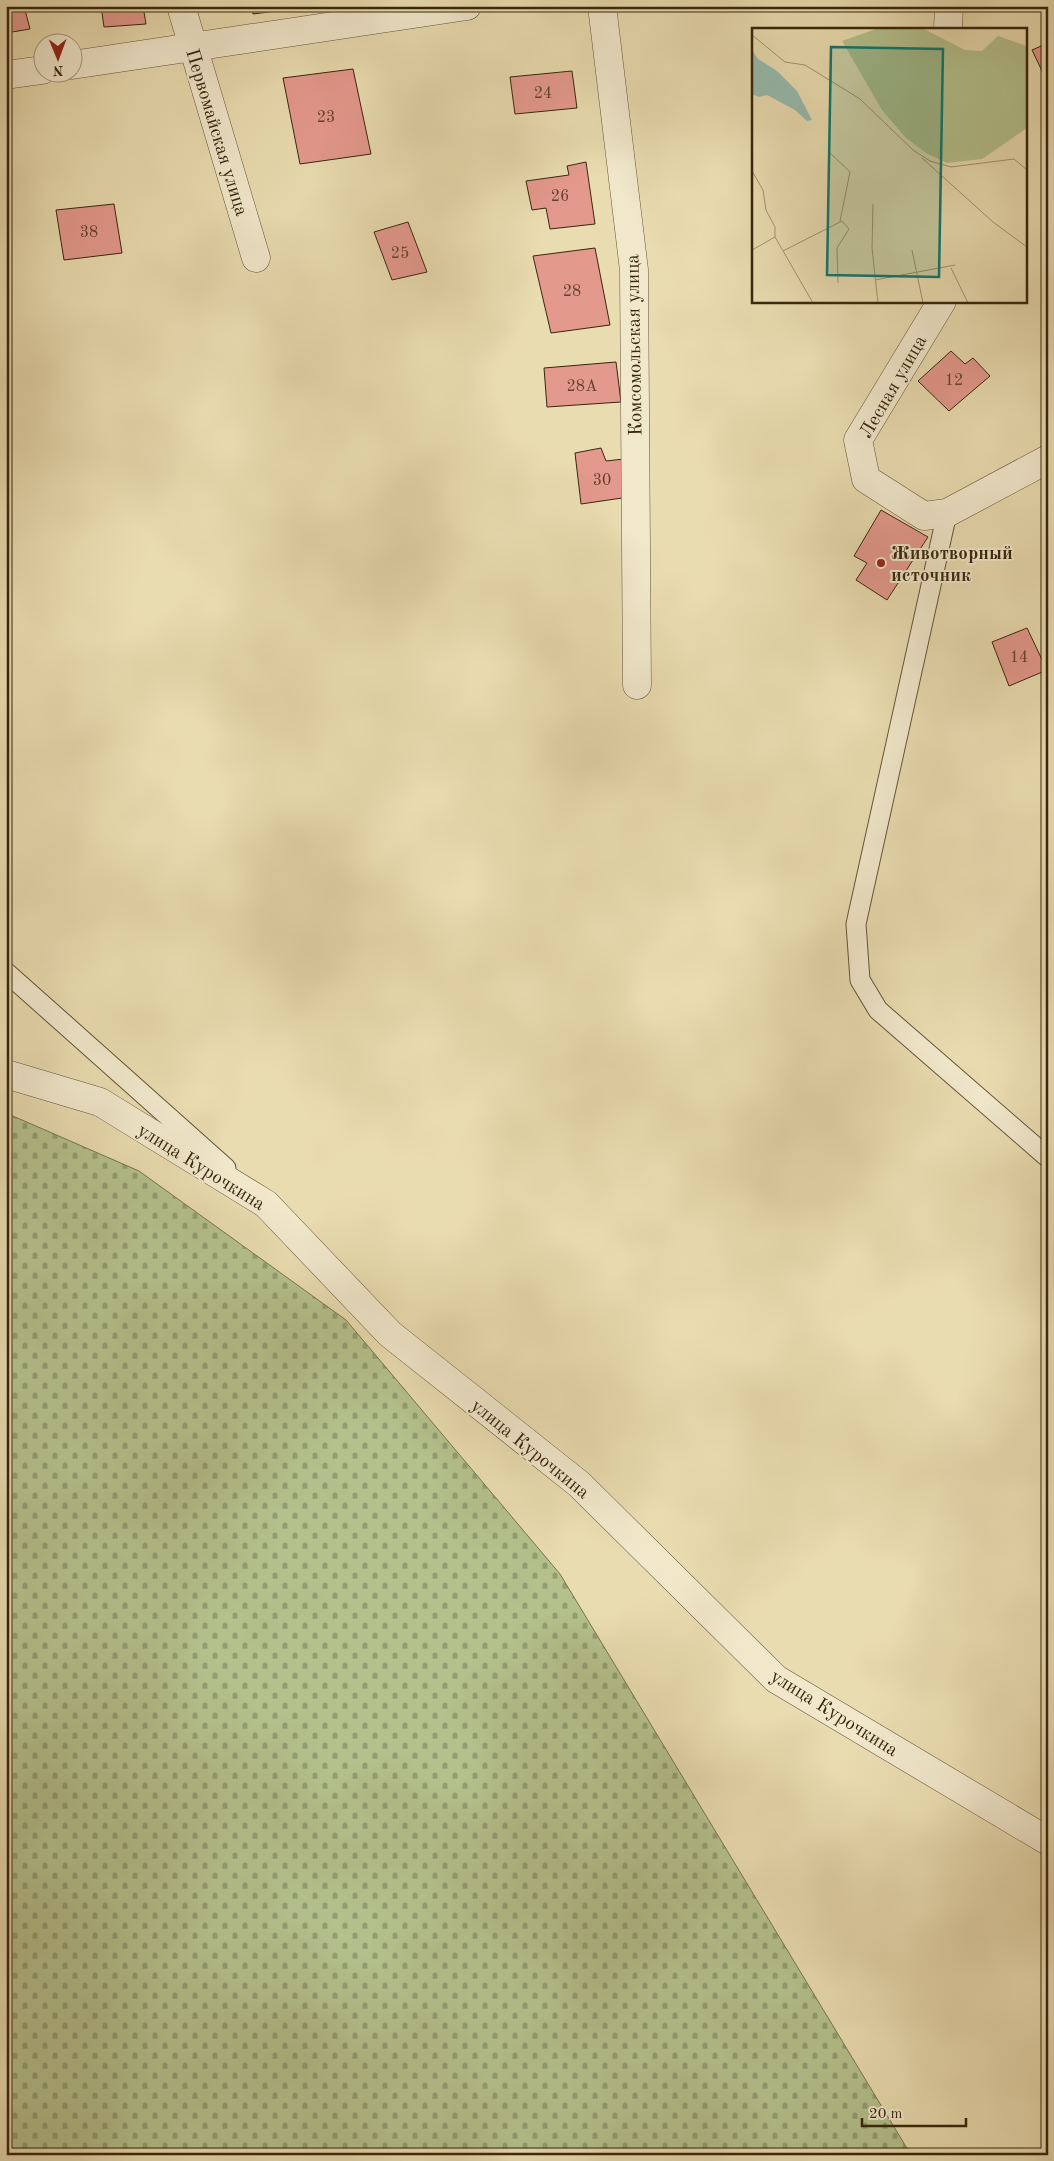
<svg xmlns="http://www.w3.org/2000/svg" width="1054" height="2161" viewBox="0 0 1054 2161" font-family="'Old Standard TT',serif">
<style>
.cemetery{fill:url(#cemetery-stones);stroke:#76744e}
.building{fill:#e4998d;stroke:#38260e}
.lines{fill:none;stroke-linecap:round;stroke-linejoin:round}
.service-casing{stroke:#645436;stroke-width:21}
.minor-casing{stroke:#645436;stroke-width:29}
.service{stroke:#f1e8cc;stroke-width:19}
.minor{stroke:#f1e8cc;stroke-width:28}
.poi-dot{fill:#8f2418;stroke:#f1e8cc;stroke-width:2}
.labels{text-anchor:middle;stroke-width:4;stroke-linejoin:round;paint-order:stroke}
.number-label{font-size:16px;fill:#63432e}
.street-label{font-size:19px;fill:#38260e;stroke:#f1e8cc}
.poi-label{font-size:19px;font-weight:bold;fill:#38260e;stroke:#f1e8cc;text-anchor:start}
.inset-road{fill:none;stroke:#a2936f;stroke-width:1}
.view{fill:#0f766e;fill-opacity:0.15;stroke:#0f766e;stroke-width:2.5}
.inset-edge{fill:none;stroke:#38260e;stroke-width:2.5}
</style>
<defs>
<pattern id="cemetery-stones" width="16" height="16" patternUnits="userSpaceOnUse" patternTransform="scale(1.25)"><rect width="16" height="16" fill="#b4c18d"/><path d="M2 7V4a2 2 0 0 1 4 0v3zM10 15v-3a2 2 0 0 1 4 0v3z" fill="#939d72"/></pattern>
</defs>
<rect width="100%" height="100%" fill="#e9dcb0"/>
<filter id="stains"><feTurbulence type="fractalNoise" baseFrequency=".004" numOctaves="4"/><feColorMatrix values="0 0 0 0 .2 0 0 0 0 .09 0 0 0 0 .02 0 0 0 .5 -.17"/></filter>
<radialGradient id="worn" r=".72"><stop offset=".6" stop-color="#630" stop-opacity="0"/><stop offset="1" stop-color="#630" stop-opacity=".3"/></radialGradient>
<path class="cemetery" d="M6 1113 139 1171 346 1320 560 1574 911 2155H6Z"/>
<path class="building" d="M6 6H24L30 29 6 33Z
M101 6H143L146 24 104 27Z
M251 6H314L253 14Z
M1048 43V71L1043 73 1032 50Z
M353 69 371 154 300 164 283 78Z
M572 71 577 108 515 114 510 77Z
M586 162 595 224 550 229 546 208 532 210 526 181 569 175 567 166Z
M114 204 122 253 64 260 56 210Z
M408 222 427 272 392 280 374 232Z
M595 248 610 325 551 333 533 256Z
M951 351 965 364 973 358 990 376 949 411 918 381Z
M616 362 621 402 547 407 544 368Z
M601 448 606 461 624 459 629 497 581 504 575 453Z
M881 510 928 537 887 600 856 580 867 563 854 556Z
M1027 628 1047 670 1009 686 992 642Z"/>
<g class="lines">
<g class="service-casing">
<path id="service" d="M947 513 856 924 860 980 878 1010 1046 1156
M6 972 226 1168"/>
</g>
<g class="minor-casing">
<path id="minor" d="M181 6 256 258
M602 6 634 270 637 685
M948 29 949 6
M72 65 467 6
M6 75 42 70
M942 301 858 440 866 479 924 516 947 513 1048 459
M6 1074 100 1102 266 1204 390 1334 579 1484 776 1679 1048 1841"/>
</g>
<use href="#service" class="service"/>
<use href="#minor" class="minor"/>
</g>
<circle class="poi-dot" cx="881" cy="563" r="5"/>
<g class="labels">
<g class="number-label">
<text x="543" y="98">24</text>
<text x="326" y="122">23</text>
<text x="560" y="201">26</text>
<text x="89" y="237">38</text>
<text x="400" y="258">25</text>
<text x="572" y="296">28</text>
<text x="954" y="385">12</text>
<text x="582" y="391">28А</text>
<text x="602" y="485">30</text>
<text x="1019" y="662">14</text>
</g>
<g class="street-label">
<text transform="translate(218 132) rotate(73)" y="7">Первомайская улица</text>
<text transform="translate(633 345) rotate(-91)" y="7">Комсомольская улица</text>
<text transform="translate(892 386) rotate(-60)" y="7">Лесная улица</text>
<text transform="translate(202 1166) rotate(32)" y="7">улица Курочкина</text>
<text transform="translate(531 1448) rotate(39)" y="7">улица Курочкина</text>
<text transform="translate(835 1712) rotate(32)" y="7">улица Курочкина</text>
</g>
<g class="poi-label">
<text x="891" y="559">Животворный<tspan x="891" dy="22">источник</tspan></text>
</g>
</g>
<g transform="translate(752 28)">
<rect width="275" height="275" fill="#e9dcb0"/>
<path d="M127 0H170L213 22 230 23 246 8 275 18V100L230 131 195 135 174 125 153 109 130 82 90 13Z" fill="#b4c18d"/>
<path d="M0 22 6 31 25 43 45 63 60 92 55 93 43 82 15 67 7 69 0 66Z" fill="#97bbaf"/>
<path class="inset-road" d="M0 7 33 34 53 37 108 71 161 122 178 133 199 139 262 131 275 142M78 125 98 144 88 193M170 130 241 194 275 219M0 143 11 162 14 182 23 199V209L61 275M121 176 120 220 126 275M0 222 23 209M160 222 171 275M31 223 90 193 97 201 85 220 86 255M199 240 216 275M123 252 203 237"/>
<path class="view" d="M79 19 191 21 187 249 75 247Z"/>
<rect width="275" height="275" class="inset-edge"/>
</g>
<rect width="1054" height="2161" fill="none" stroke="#e9dcb0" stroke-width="25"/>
<rect x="8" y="8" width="1039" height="2146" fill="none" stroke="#38260e" stroke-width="2.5"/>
<rect x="12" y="12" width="1029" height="2136" fill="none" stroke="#38260e"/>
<g transform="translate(58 58) rotate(179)"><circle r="24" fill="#f1e8cc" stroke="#a79a80"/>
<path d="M0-4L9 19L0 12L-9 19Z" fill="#8f2418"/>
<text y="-8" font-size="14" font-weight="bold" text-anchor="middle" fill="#38260e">N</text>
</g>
<path d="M862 2118v8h104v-8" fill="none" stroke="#38260e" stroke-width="2.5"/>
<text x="869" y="2118" font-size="15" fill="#38260e" stroke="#f1e8cc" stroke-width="4" paint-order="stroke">20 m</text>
<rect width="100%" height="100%" filter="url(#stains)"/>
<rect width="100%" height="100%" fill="url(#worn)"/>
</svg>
